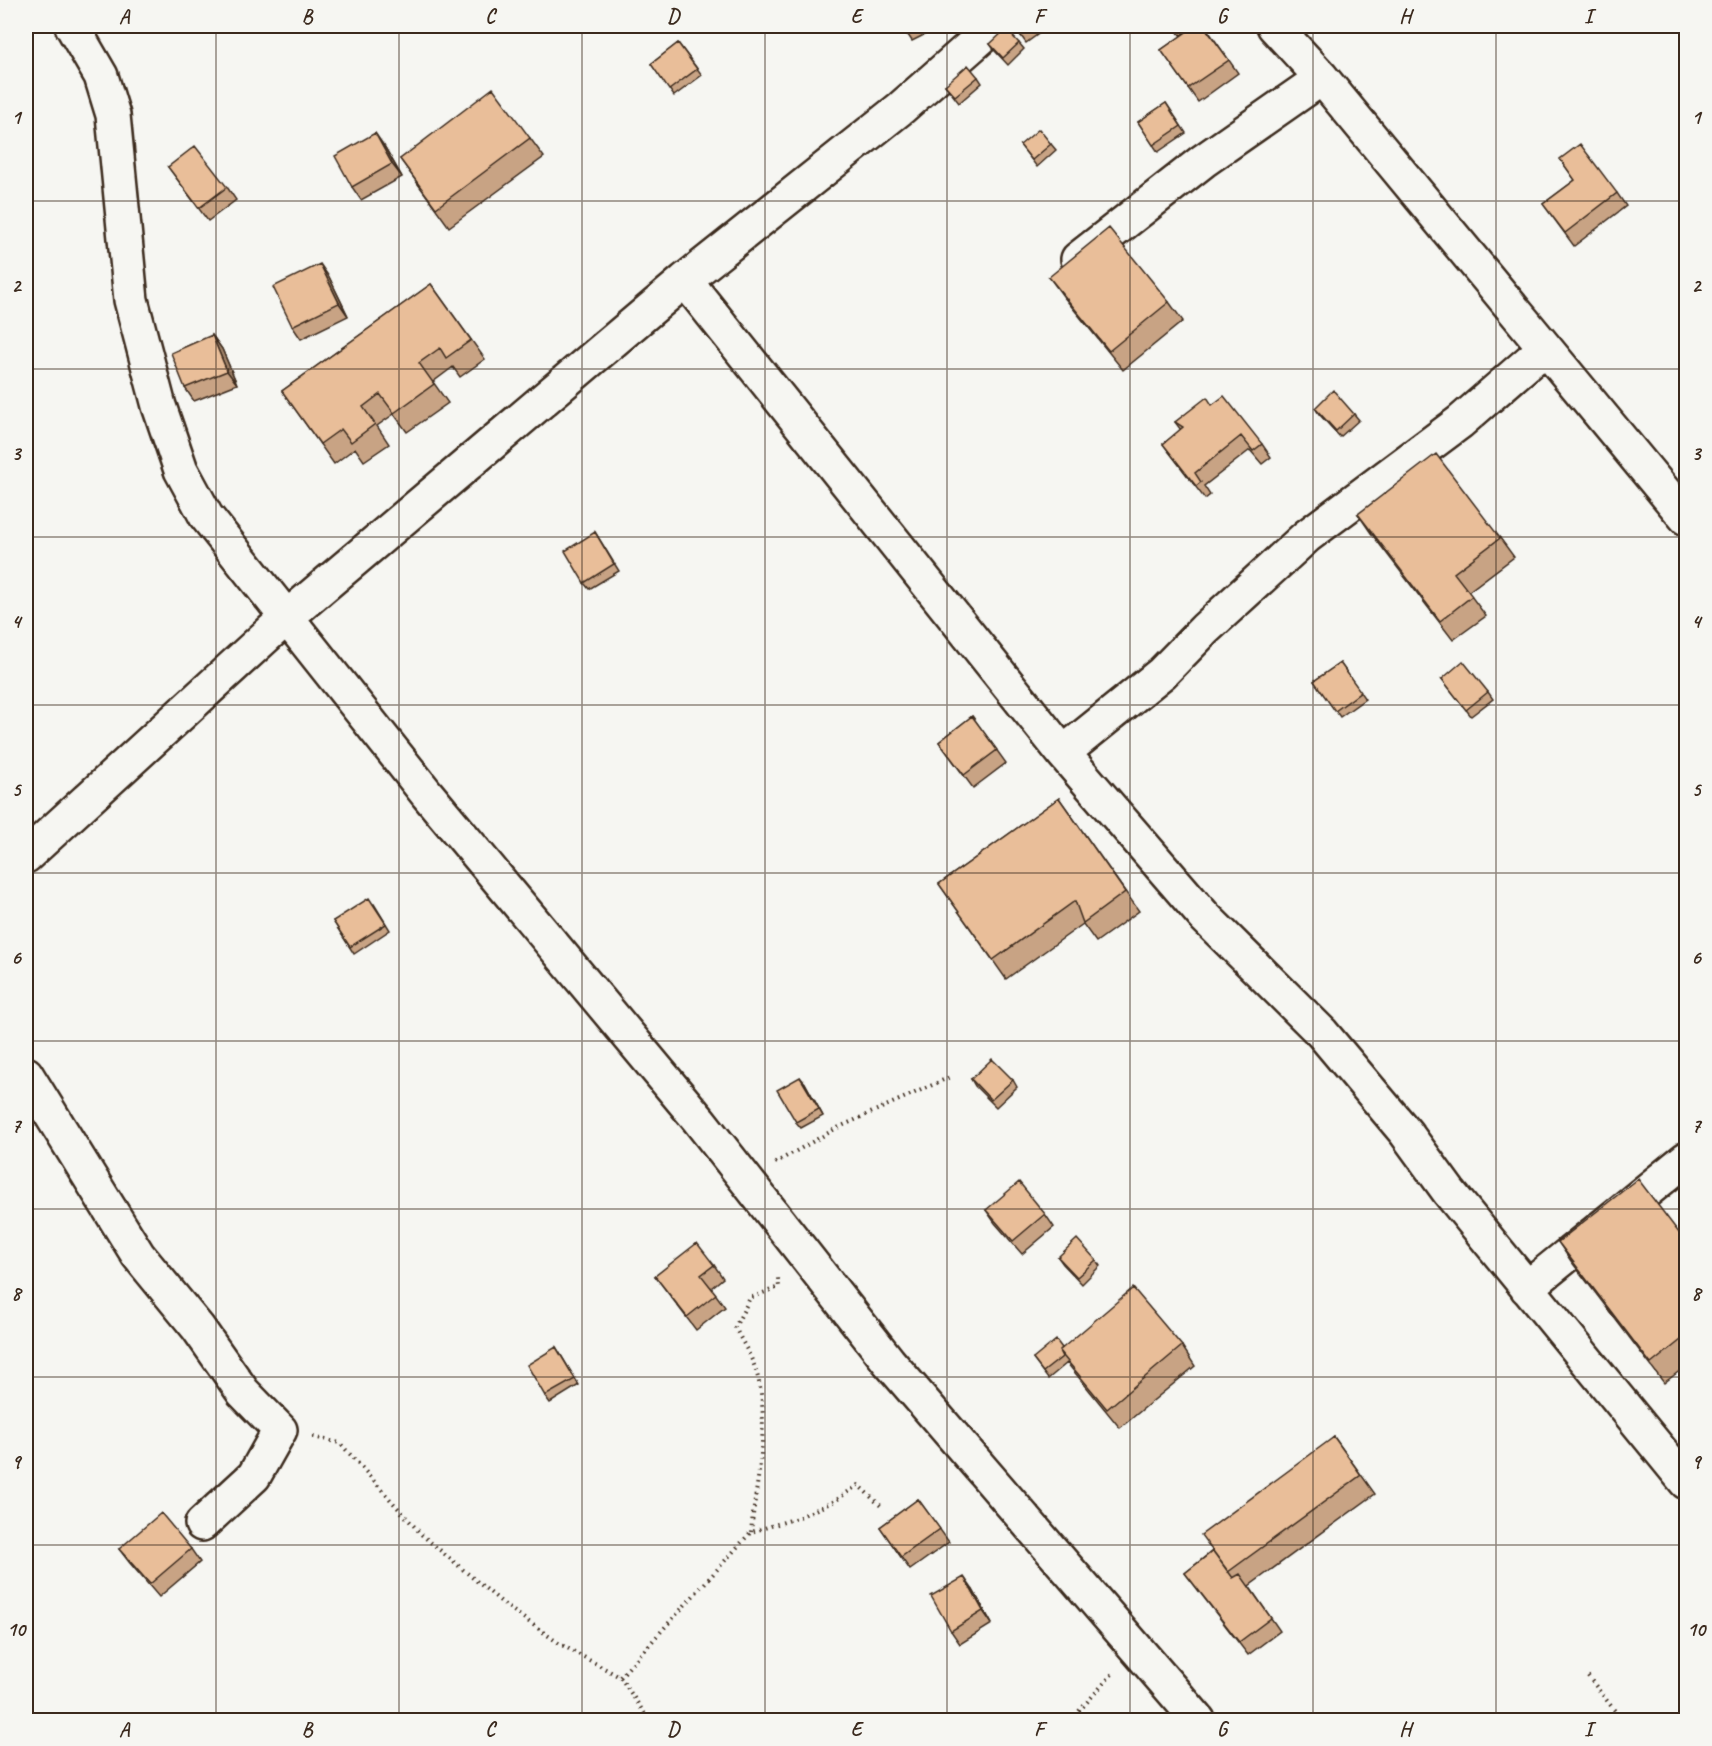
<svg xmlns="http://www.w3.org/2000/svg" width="1712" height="1746" viewBox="0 0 1712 1746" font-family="Caveat,sans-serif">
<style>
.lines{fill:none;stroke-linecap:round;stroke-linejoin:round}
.street-casing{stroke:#3b2a1e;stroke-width:38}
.path{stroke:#3b2a1e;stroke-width:4;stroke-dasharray:1.5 4.5;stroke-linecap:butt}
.street{stroke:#f6f6f2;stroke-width:33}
.wall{fill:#c8a384;stroke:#3b2a1e;stroke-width:1.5}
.shaded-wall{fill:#a3856b;stroke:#3b2a1e;stroke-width:1.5}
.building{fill:#e9be99;stroke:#3b2a1e;stroke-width:1.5}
.grid{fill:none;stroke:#3b2a1e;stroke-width:1.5;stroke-opacity:0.55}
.neatline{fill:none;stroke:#3b2a1e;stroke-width:2}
.grid-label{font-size:20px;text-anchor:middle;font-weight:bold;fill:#3b2a1e}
</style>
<rect width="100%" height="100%" fill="#f6f6f2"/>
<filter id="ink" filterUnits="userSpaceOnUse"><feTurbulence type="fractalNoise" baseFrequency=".0167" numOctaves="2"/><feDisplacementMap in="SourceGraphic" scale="12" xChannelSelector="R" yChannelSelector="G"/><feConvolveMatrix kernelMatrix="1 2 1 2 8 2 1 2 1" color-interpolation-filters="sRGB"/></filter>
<g filter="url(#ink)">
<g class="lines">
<g class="street-casing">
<path id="street" d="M72 26 101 76 113 115 131 300 159 406 181 470 206 516 427 794 699 1120 889 1362 1198 1720
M1274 26 1322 78 1686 518
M1078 259 1203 161 1322 78
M685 280 1063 753 1204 916 1322 1033 1406 1133 1449 1192 1686 1482
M1063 753 1162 673 1205 629 1307 536 1460 422 1545 348
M26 856 287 617 685 280 901 108 994 26
M26 1074 138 1255 198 1328 243 1392 280 1430 254 1476 202 1524
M1527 1288 1686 1159"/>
</g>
<path class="path" d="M775 1163 835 1129 950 1077
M313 1437 340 1443 422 1535 505 1605 560 1644 620 1677 649 1720
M751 1532C756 1480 773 1416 754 1365 749 1352 741 1340 735 1327L750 1298 779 1287 778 1278
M1588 1676 1622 1720
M620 1677 751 1532 797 1518 835 1501 858 1485 882 1507
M1071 1720 1114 1672"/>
<use href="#street" class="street"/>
</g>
<path class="wall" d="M902 26H942L912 41Z
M1014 26H1036L1041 32 1026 43Z
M1173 26H1205L1238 73 1198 102 1161 50 1181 36Z
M678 43 702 75 674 96 651 64Z
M1019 43 1024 49 1008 65 995 51 990 44Z
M978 77 982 83 959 103 945 85Z
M1166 103 1186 133 1158 152 1138 122Z
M530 138 544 157 449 227 400 159Z
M1051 144 1056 150 1037 167 1020 145Z
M384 146 402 177 361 200 352 187Z
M1560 159 1617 193 1626 206 1574 246 1543 204 1575 180Z
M168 167 227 187 236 200 208 221Z
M329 277 348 316 301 339 292 326Z
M1049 277 1169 302 1183 321 1123 370 1063 296Z
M431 284 485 359 460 377 453 367 433 382 448 403 407 432 394 414 377 426 389 444 364 461 355 448 334 464 282 391Z
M212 335 222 349 237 384 194 401 185 388Z
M1212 405 1262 444 1271 457 1262 464 1250 450 1204 486 1210 495 1205 499 1163 444 1181 430 1175 422Z
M1315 408 1354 414 1359 420 1340 437 1319 414Z
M1358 514 1500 538 1514 557 1468 592 1486 616 1453 640 1371 533Z
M595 532 619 571 589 589 584 583Z
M1340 663 1365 699 1340 717 1314 681Z
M1442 679 1488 692 1493 699 1471 716Z
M972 716 1006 763 973 788 939 742Z
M1059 798 1139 911 1096 942 1083 924 1006 979 939 884Z
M374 904 390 930 354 954 333 921Z
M971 1079 1013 1080 1017 1087 996 1107 975 1086Z
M805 1083 823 1116 801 1128 796 1122Z
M986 1210 1045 1214 1054 1227 1022 1254 995 1223Z
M1558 1242H1686V1366L1664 1383 1571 1261Z
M1058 1257 1096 1260 1100 1266 1082 1284 1063 1264Z
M714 1265 723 1278 711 1288 725 1307 696 1330 655 1276Z
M1182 1346 1195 1366 1120 1428 1067 1363 1048 1379 1033 1359 1062 1348Z
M556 1347 579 1385 550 1403 545 1396Z
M1334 1437 1375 1494 1249 1586 1280 1631 1248 1655 1185 1573 1212 1551Z
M918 1499 949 1542 910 1570 880 1527Z
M119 1549H191L200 1562 159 1597 129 1562Z
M973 1590 992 1624 960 1644 951 1631Z"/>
<path class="shaded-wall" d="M375 133 384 146 402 177 392 164Z
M320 264 329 277 348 316 339 303Z
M212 335 222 349 237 384 227 371Z
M800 1077 805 1083 823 1116 819 1109Z
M964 1577 973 1590 992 1624 983 1611Z"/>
<path class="building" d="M902 26H925L907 35Z
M1014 26H1036L1021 36Z
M1173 26H1192L1181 35Z
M1195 26H1204L1229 60 1188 88 1161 50Z
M1006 29 1019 43 1003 58 990 44Z
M678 43 697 69 669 90 651 64Z
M968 65 978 77 955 96 945 85Z
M493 88 530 138 436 208 400 159Z
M1166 103 1181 126 1153 145 1138 122Z
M1039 129 1051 144 1032 160 1020 145Z
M375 133 392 164 352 187 335 156Z
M1580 144 1617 193 1565 233 1543 204 1575 180 1560 159Z
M195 146 227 187 199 208 168 167Z
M1109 228 1169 302 1109 351 1049 277Z
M320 264 339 303 292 326 273 287Z
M431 284 471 340 446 358 440 348 419 363 434 384 394 413 380 394 363 407 375 424 351 442 341 429 320 444 282 391Z
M212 335 227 371 185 388 171 353Z
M1333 390 1354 414 1336 431 1315 408Z
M1224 396 1262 444 1253 451 1241 436 1195 473 1201 482 1196 486 1163 444 1183 427 1175 422 1207 397 1212 405Z
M1436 454 1500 538 1454 573 1472 596 1440 621 1358 514Z
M595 532 614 564 584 583 565 551Z
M1463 661 1488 692 1466 710 1442 679Z
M1340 663 1361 692 1335 711 1314 681Z
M972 716 997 750 964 775 939 742Z
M1059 798 1125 892 1083 923 1075 901 993 960 939 884Z
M369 898 386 924 350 947 333 921Z
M992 1059 1013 1080 991 1100 971 1079Z
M800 1077 819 1109 796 1122 777 1090Z
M1638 1179 1686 1242V1336L1651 1364 1558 1242Z
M1019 1182 1045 1214 1013 1241 986 1210Z
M1077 1239 1096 1260 1077 1277 1058 1257Z
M697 1243 714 1265 701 1275 716 1294 687 1317 655 1276Z
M1133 1288 1182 1346 1107 1409 1059 1351Z
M1056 1340 1062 1348 1059 1351 1062 1357 1043 1372 1033 1359Z
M556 1347 575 1379 545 1396 527 1365Z
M1334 1437 1361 1475 1228 1572 1201 1535Z
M918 1499 940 1529 901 1557 880 1527Z
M161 1513 191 1549 150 1584 119 1549Z
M1213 1551 1233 1578 1240 1574 1271 1618 1239 1642 1185 1573Z
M964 1577 983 1611 951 1631 931 1596Z"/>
</g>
<path class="grid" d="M216 26V1720M399 26V1720M582 26V1720M765 26V1720M947 26V1720M1130 26V1720M1313 26V1720M1496 26V1720M26 201H1686M26 369H1686M26 537H1686M26 705H1686M26 873H1686M26 1041H1686M26 1209H1686M26 1377H1686M26 1545H1686"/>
<rect width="1712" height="1746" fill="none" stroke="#f6f6f2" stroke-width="66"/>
<rect x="33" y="33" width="1646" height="1680" class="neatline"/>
<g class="grid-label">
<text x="124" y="23">A</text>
<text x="307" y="23">B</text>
<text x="490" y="23">C</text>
<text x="673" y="23">D</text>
<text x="856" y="23">E</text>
<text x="1039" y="23">F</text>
<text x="1222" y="23">G</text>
<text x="1405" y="23">H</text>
<text x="1588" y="23">I</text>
<text x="16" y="124">1</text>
<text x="1696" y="124">1</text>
<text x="16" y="292">2</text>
<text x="1696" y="292">2</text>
<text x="16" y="460">3</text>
<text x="1696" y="460">3</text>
<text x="16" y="628">4</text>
<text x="1696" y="628">4</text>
<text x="16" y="796">5</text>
<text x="1696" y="796">5</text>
<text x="16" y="964">6</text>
<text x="1696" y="964">6</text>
<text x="16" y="1132">7</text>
<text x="1696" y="1132">7</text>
<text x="16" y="1300">8</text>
<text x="1696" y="1300">8</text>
<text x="16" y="1468">9</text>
<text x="1696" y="1468">9</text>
<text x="16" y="1636">10</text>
<text x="1696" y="1636">10</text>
<text x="124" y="1736">A</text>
<text x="307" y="1736">B</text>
<text x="490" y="1736">C</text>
<text x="673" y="1736">D</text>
<text x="856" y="1736">E</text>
<text x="1039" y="1736">F</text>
<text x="1222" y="1736">G</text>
<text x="1405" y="1736">H</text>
<text x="1588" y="1736">I</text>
</g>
</svg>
